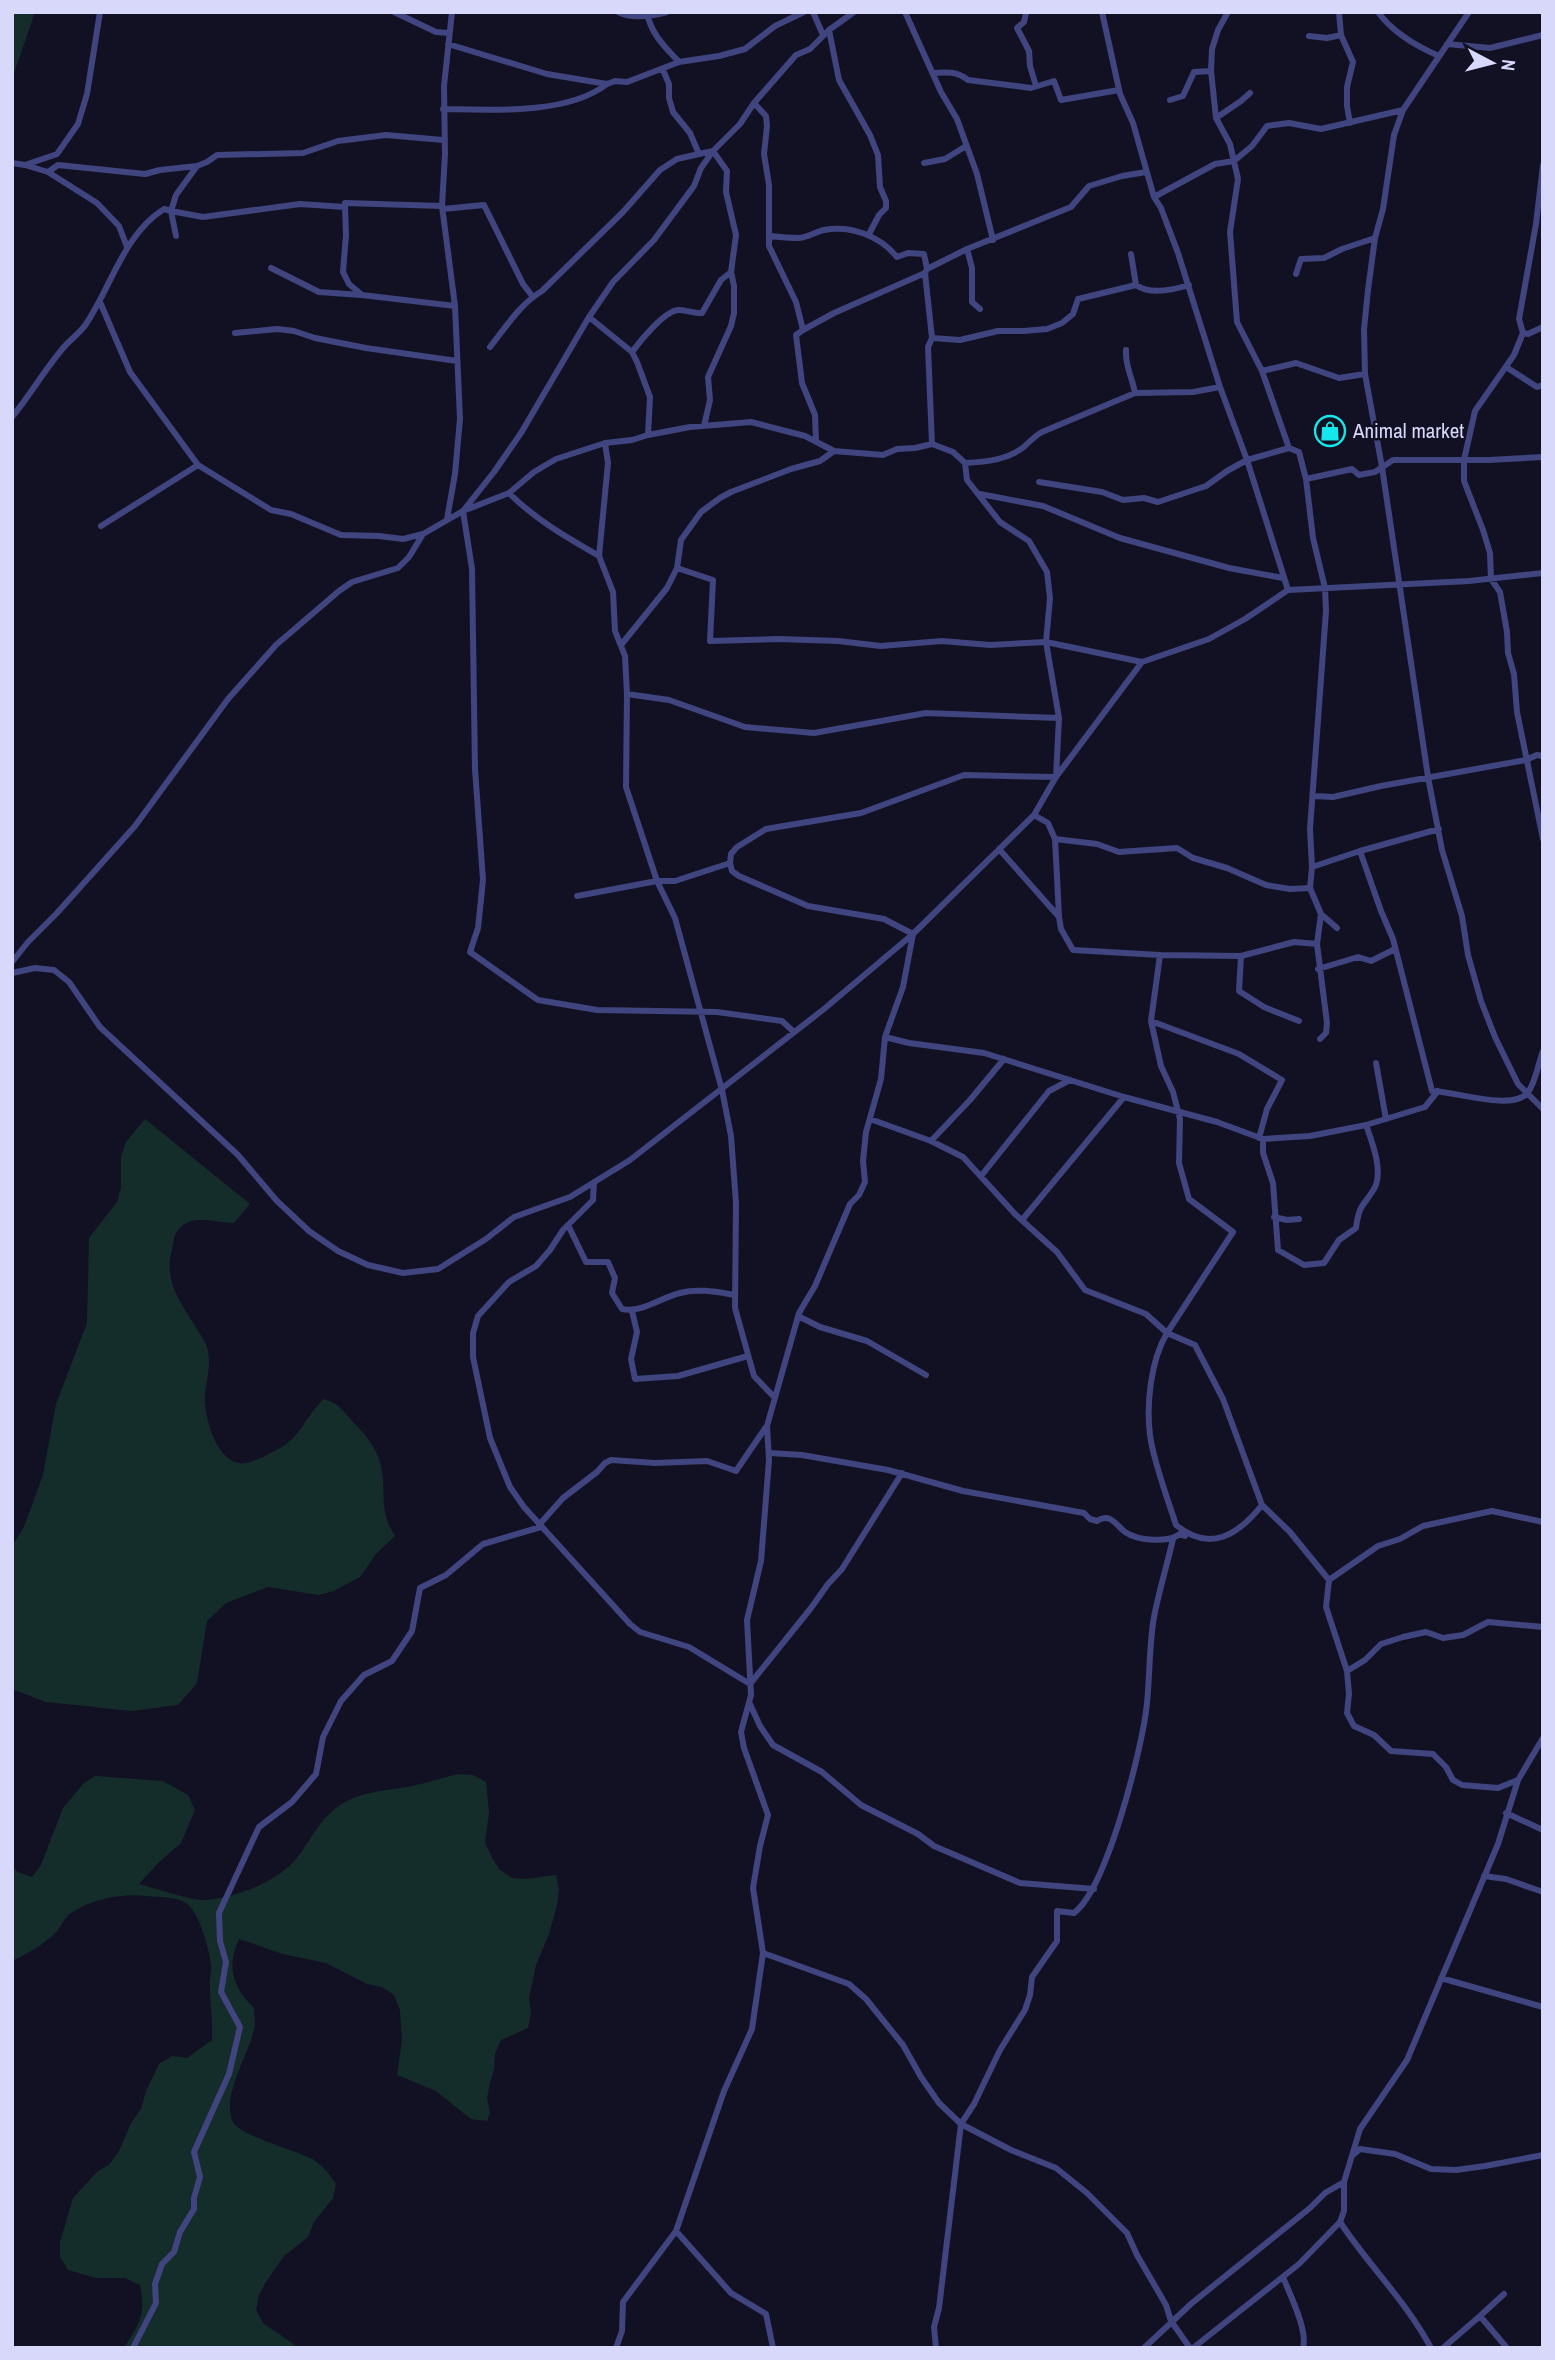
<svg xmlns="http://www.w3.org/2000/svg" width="1555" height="2360" viewBox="0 0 1555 2360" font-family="'Archivo Narrow',sans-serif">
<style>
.green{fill:#142d2a}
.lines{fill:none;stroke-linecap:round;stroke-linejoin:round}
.minor{stroke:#40447f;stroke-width:6}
.labels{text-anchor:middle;stroke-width:5;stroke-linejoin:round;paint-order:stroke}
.poi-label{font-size:21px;fill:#d8d8fb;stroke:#121124;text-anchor:start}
</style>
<rect width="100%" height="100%" fill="#121124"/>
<path class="green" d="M12 12H35L12 79Z
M145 1119 250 1204 234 1223C216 1223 191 1213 178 1230 174 1234 173 1244 172 1250 163 1281 181 1303 197 1329 200 1335 205 1341 207 1347 213 1369 203 1387 205 1406 208 1426 217 1458 238 1463 246 1465 256 1460 263 1457 275 1451 286 1446 295 1436 306 1423 311 1411 324 1399 340 1404 342 1410 353 1422 365 1434 375 1446 380 1462 388 1490 377 1508 395 1536L376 1554 360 1577 334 1591 319 1595 268 1587 226 1603 207 1621 197 1683 178 1705 132 1711 46 1702 12 1689V1546L24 1527 43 1475 56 1404 87 1323 89 1238 117 1202 121 1188V1157L126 1142Z
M458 1774 473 1775 486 1782 489 1813 485 1842 491 1856 499 1869 512 1878 526 1879 556 1875 559 1890 557 1905 549 1934 536 1965 529 1998 531 2013 528 2028 501 2040 495 2054 494 2069 490 2083 487 2098 490 2113 487 2121 471 2119 436 2091 397 2075 402 2041 400 2010 394 1995 382 1987 367 1984 326 1963 283 1954 239 1939C226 1967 233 1988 254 2008 254 2014 255 2019 255 2025 251 2051 220 2097 233 2122 240 2136 296 2150 314 2160 323 2166 330 2175 336 2184L333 2198 314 2222 308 2237 284 2256 266 2282 259 2295 256 2310 263 2323 299 2348H124C140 2322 146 2316 140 2285L125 2278H96L68 2270 60 2257V2242L73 2198 97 2172 110 2164 119 2151 131 2123 141 2109 146 2091 159 2064 172 2056 187 2058 212 2040C213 2020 210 2005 210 1986 209 1979 212 1972 211 1965 210 1951 200 1919 192 1909 182 1895 161 1898 147 1896 124 1893 94 1898 74 1911 65 1916 63 1923 57 1931 46 1943 27 1954 12 1961V1867L18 1872 32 1877 41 1865 63 1808 83 1784 95 1776 163 1781 188 1795 195 1810 181 1843 159 1862 139 1884C155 1888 192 1901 206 1900 235 1898 279 1881 297 1858 310 1841 318 1822 336 1808 356 1792 383 1791 407 1787 424 1784 441 1778 458 1774Z"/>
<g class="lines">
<path class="minor" d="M394 12 436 32 449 33
M618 12C632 19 652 16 667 12
M647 12C650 33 665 47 679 62
M813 12 823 35
M905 12 941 92 957 119 977 174 993 240
M1102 12 1120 94 1133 123 1154 197 1161 208 1178 253 1220 387 1247 460 1288 590
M1228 12 1218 30 1212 49 1211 71 1216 118 1230 144 1238 179 1230 232 1237 322 1262 371 1289 448
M1339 12 1341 35 1353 62 1347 87V106L1350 123
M1378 12C1393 33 1416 46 1439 56
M1469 12 1403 110 1394 135 1383 209 1375 238 1368 290 1364 329 1365 374 1382 467 1428 777 1442 850 1462 916 1468 955 1481 1001 1495 1037 1518 1084 1543 1109
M1026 13 1024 22 1017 28 1029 51 1030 66 1036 86
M829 30 839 80 870 135 878 155 880 187 886 201V208L879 215 869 234
M1309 36 1327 38 1341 35
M448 44 547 74 607 84 615 81 627 82 679 62 719 56 745 49 775 26 804 12
M1447 44 1490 48 1543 35
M663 70 669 84V98L673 112 690 133 699 154 713 151 727 171 726 192 736 235 731 272 734 286V313L731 326 708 377 710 400 704 426
M933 73C946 72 957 71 968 80L1031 88 1054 81 1061 100 1119 90
M1170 100 1183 96 1194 72 1211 71
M754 103 766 116 767 126 764 154 769 185V246L796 302 803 330 796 335 802 383 815 415 816 441
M443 109C491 110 567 115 607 84
M1216 118 1241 101 1250 93
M12 163 25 165 48 172 97 203 119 226 127 247
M924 163 945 159 966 146
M25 165 57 154 78 124 87 94 100 12
M1543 165 1536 224 1519 319 1523 333 1514 355 1475 411 1464 460V481L1483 530 1490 553 1491 579 1500 592 1507 632 1508 653 1514 674 1517 712 1543 839
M48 172 58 165 145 174 160 170 197 166
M1154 197 1215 164 1234 161 1252 146 1267 126 1289 123 1321 129 1403 110
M345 207 346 235 343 272 349 284 362 295 455 306
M443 209 484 205 523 284 533 297
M176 236 171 211 203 217 300 204 345 207V203L442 206
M770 236C779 237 789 238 798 238 807 238 815 232 824 230 851 225 880 236 897 257L908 253 924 254 927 269
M967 249 972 268V302L980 309
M1131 254 1136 285
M271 268 319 292 361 295
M925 273 932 338 928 347 932 444
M1296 274 1301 259 1324 258 1342 249 1375 238
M100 302 130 372 198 465 271 510 291 514 341 535 379 536 403 539 423 534
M589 317 632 352 637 362 650 397 648 435
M803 330 834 313 925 273 927 269 967 249 1071 207 1089 186 1122 176 1146 172
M235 333 277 329 294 331 315 338 366 348 457 361
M1523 333 1528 334 1543 327
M932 338 960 340 998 331H1024L1047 329 1062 323 1073 314 1078 299 1136 285C1150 295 1173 290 1189 285
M490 347C506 327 520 304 542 291L623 212 660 170 677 159 699 154
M1126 350C1125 367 1132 376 1135 393
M632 352C640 341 665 310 679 310 688 310 694 314 702 313L721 280 731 272
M1506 367 1537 387 1543 385
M1262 371 1296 363 1339 378 1365 374
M12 417C31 394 45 369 64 347 71 339 80 333 86 324 112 285 124 234 164 209L171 211 176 195 197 166 207 162 217 155 303 153 338 141 386 135 443 140
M605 443 608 463 599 556 613 592 615 631 625 656 627 694 626 787 657 881 675 918 722 1090 731 1136 736 1203 735 1308 754 1376 775 1398
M965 463C986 462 1008 460 1025 446 1031 440 1035 436 1042 432L1135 393 1193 392 1220 387
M1306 479 1313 538 1325 588 1326 611 1310 829 1312 867 1310 888 1321 914 1337 928
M1039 482 1102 492 1123 500 1144 498 1158 502 1206 486 1227 471 1247 460 1289 448 1299 452 1306 479 1352 469 1359 475 1375 472 1393 460H1489L1543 457
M509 493C536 520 566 537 599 556
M980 494 1043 506 1120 538 1229 568 1283 578
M447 519 455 474 460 419 455 306 442 206 445 154 444 86 452 12
M101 526 198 465
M677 568 713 580 710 641 779 639 838 641 881 646 942 641 990 645 1046 642 1142 662
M621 645 667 588 677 568 681 540 701 512 720 498 731 492 791 469 820 461 834 451
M627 694 669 700 745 727 814 733 926 713 1059 718
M1314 796 1333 797 1381 786 1526 760 1537 755 1543 756
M1034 815 1048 823 1055 839 1059 916
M1055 839 1097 844 1119 852 1177 848 1193 858 1227 868 1266 885 1290 889 1310 888
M999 849 1059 917 1061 929 1073 950 1160 955 1241 956 1294 942 1317 944
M1360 851 1381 911 1393 939 1432 1091C1453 1091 1514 1112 1528 1092 1535 1084 1539 1061 1543 1051
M730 863 732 871 739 876 808 906 884 919 913 934
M1312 867 1360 851 1439 829
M1160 955 1151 1021 1161 1066 1173 1092 1180 1119 1179 1163 1189 1199 1233 1232 1167 1333 1195 1345 1223 1399 1262 1505
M1241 956 1239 991 1264 1007 1299 1021
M12 962 28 942 57 913 135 826 228 699 276 645 339 591 352 582 398 568 409 557 423 534 463 511 509 493 534 472 556 459 605 443 632 440 648 435 690 427 751 422 805 436 834 451 883 455 897 449 915 448 932 444 953 452 965 463 967 480 1000 522 1029 541 1047 572 1050 598 1046 642 1059 718 1056 777 964 775 861 813 766 829 737 847 731 854 730 863 675 881H657L577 896
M1318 969 1358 957 1371 961 1395 949
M12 973 35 968 54 970 69 982 100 1027 238 1155 277 1201 309 1231 338 1251 368 1265 403 1273 438 1269 486 1239 514 1217 570 1197 630 1160 824 1009 913 934 1034 815 1056 777 1142 662 1209 639 1245 619 1288 590 1469 581 1543 573
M1151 1021 1239 1054 1282 1080 1267 1109 1259 1138
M794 1032 782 1021 717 1012 597 1010 538 1000 470 952 478 928 483 880 475 769 472 569 463 511 494 472 521 433 589 317 613 282 654 240 694 186 701 168 713 151 740 124 754 103 796 55 810 49 829 30 854 12
M885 1037 909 1043 984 1053 1124 1097 1217 1122 1263 1139 1310 1136 1366 1125 1425 1107 1438 1091
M1320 1039 1326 1033 1327 1023 1317 944 1321 914
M1376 1063 1386 1119
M870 1119 931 1141 963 1157 1015 1214 1057 1252 1085 1290 1146 1314 1167 1333C1151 1360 1146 1403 1150 1435 1153 1460 1168 1500 1176 1525 1210 1553 1238 1535 1262 1505L1290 1532 1329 1580 1378 1546 1400 1539 1423 1526 1492 1511 1543 1522
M1263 1139V1153L1273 1183 1278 1250 1304 1265 1324 1263 1339 1240 1356 1228C1359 1204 1363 1207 1374 1189 1384 1172 1372 1142 1366 1125
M931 1141 970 1100 1004 1059
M981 1176 1049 1091 1070 1080
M594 1183 593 1200 563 1230 550 1250 536 1266 509 1282 478 1316 473 1333V1357L490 1438 510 1487 524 1507 630 1624 640 1632 689 1647 750 1684 811 1608 828 1584 842 1569 902 1473
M1274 1217 1287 1220 1299 1219
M1022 1220 1124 1097
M568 1225 586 1262H608L615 1278 612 1293 622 1309C642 1313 660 1298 680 1293 698 1288 717 1292 735 1295
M632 1311 637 1332 631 1359 635 1379 678 1376 748 1356
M798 1316 820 1327 867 1341 926 1375
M769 1453 802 1455 888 1470 963 1491 1084 1513 1090 1519 1097 1521C1110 1512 1116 1525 1125 1532 1138 1541 1168 1543 1180 1534L1185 1536
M539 1525 563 1498 597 1472 605 1463 611 1460 655 1463 707 1461 736 1471 766 1427
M1329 1580 1326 1607 1347 1671 1349 1694 1347 1713 1354 1726 1374 1735 1391 1751 1433 1754 1446 1767 1453 1780 1462 1785 1498 1788 1518 1780
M1347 1671 1365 1660 1381 1644 1403 1637 1426 1632 1443 1638 1463 1635 1488 1622 1543 1627
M750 1704 760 1726 773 1745 822 1772 861 1805 918 1834 934 1846 1020 1883 1094 1889
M1506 1813 1543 1830
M1484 1876 1506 1879 1543 1892
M763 1953 849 1984 866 1999 903 2045 921 2077 939 2103 961 2124 1011 2150 1056 2168 1087 2193 1127 2233 1137 2255 1166 2305 1171 2321 1190 2348
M1441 1978 1543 2007
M1353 2155 1360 2149 1395 2154 1431 2169 1456 2170 1485 2166 1543 2155
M1340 2222C1369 2266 1406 2301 1431 2348
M676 2231 731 2293 766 2314 773 2348
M1283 2277C1290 2295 1308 2330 1303 2348
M1504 2294 1480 2316 1507 2348
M133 2348 156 2303 155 2284 162 2264 174 2252 180 2232 194 2209V2198L200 2177 194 2152 229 2074 240 2027 221 1992 226 1962 220 1941 219 1913 259 1827 292 1802 316 1774 323 1737 341 1701 364 1675 392 1661 412 1631 420 1588 446 1575 483 1544 541 1527
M616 2348 622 2331 623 2302 676 2231 724 2091 752 2029 763 1953 753 1888 760 1846 768 1815 744 1748 741 1732 751 1695 747 1620 761 1561 769 1460 767 1426 799 1313 815 1286 850 1204 859 1195 865 1182 863 1161 866 1132 881 1079 885 1037 903 987 913 934
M936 2348 934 2327 939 2308 961 2124 974 2104 1000 2050 1025 2010 1030 1995 1032 1977 1057 1941V1911L1074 1913C1107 1888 1143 1746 1147 1703 1150 1674 1149 1645 1154 1617 1159 1591 1167 1565 1173 1539
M1144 2348 1192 2303 1310 2208 1325 2193 1344 2182
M1193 2348 1299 2264 1340 2222 1344 2211V2182L1360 2129 1407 2060 1498 1844 1518 1780 1543 1738
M1443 2348 1480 2316"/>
</g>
<defs>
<g id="shop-ring" transform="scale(1.575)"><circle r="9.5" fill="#121124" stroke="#15e8ea" stroke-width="1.5"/><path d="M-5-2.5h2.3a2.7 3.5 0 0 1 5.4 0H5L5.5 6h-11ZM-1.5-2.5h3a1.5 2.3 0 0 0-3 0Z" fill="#15e8ea"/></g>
</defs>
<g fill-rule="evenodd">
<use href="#shop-ring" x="1330" y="431"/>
</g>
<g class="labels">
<g class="poi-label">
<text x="1353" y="438">Animal market</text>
</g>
</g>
<rect width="1555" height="2360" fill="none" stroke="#d8d8fb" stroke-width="28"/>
<g transform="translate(1492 63) rotate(97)" stroke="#121124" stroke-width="5" paint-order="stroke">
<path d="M0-5L12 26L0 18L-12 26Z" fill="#d8d8fb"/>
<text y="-10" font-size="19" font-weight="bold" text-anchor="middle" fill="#d8d8fb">N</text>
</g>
</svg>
